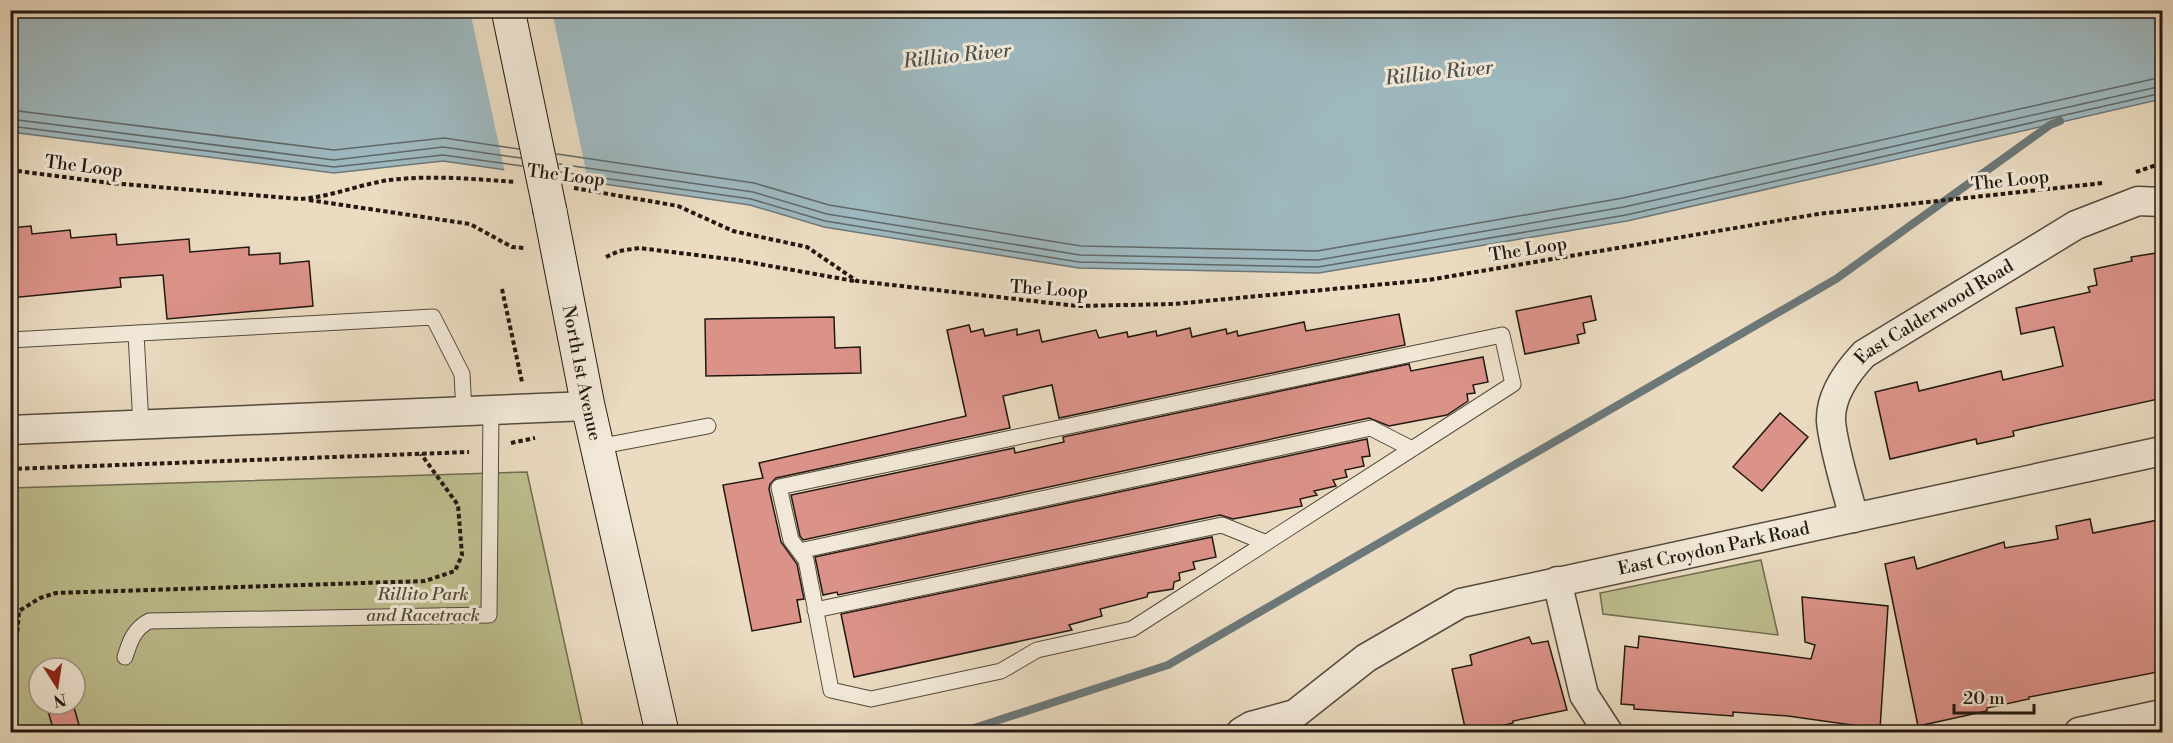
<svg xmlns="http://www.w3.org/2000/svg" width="2173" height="743" viewBox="0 0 2173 743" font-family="'Libre Bodoni',serif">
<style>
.green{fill:#bdbe8e;stroke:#706c50;stroke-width:1.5;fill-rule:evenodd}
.water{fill:#9eb8bf;stroke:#6c7879;stroke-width:1.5}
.pier{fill:#eadbc1}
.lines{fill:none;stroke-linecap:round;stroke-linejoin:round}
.shore{stroke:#606868;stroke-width:1.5}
.stream{stroke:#6c7879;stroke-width:8}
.building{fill:#db9289;stroke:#221911;stroke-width:1.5}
.service-casing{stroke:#544a3d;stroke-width:17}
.minor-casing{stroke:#544a3d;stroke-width:31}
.secondary-casing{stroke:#221911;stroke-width:35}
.path{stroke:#221911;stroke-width:4;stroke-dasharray:4.5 3;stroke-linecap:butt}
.service{stroke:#f1e8d7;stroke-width:15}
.minor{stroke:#f1e8d7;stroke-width:28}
.secondary{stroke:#f1e8d7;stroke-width:33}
.secondary-bridge-casing{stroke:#221911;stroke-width:35;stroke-linecap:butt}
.secondary-bridge{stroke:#f1e8d7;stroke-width:33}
.labels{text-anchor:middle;stroke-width:6;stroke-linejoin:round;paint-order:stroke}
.street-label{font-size:18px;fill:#221911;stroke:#f1e8d7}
.park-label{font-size:18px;font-style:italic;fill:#504b36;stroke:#f1e8d7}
.water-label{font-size:20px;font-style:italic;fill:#4d514e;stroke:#f1e8d7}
</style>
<rect width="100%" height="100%" fill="#eadbc1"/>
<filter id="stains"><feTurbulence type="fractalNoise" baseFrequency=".00333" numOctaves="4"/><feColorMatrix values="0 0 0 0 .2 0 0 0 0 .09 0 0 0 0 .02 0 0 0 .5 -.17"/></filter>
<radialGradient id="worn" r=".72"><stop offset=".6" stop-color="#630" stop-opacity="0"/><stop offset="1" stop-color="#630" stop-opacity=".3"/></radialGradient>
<path class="green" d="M527 472 584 732H11V488ZM39 668H75V704H39Z
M1761 560 1778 635 1603 614 1600 593Z"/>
<path class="water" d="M11 11H2162V99L1627 221 1319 273 1079 268 824 227 750 205 443 161 334 173 11 132Z"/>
<path class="pier" d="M470 11H552L589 185 505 173Z"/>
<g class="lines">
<path class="shore" d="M10 110 334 150 444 138 519 149
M10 119 334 160 443 147 521 158
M10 126 334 167 443 155 522 166
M557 154 754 183 829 205 1081 246 1317 251 1623 198 2162 77
M559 164 753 192 827 214 1080 255 1318 260 1624 207 2162 86
M560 172 751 199 825 221 1079 262 1318 267 1626 215 2162 93"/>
<path class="stream" d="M962 732 1168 665 1836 279 2050 125 2060 121"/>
</g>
<path class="building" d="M31 226 32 234 70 230 71 238 116 234 117 245 189 239 190 252 249 247V255L280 253V264L309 261 313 306 167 319 163 275 120 278 121 287 10 298V228Z
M2163 252V398L2013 431 2014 436 1977 444 1976 439 1890 459 1875 392 1917 382 1919 391 2001 371 2003 380 2063 366 2054 327 2021 334 2016 308 2090 292 2088 287 2097 285 2094 269 2132 261 2131 257Z
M1591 296 1596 320 1583 323 1585 333 1577 335 1579 343 1525 354 1516 311Z
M1399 314 1405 345 1059 418 1052 385 1003 396 1010 428 776 478 770 484 769 489 781 542 797 564 804 599 797 600 801 622 752 631 723 485 763 478 759 463 966 416 947 330 969 325 971 332 983 329 985 336 1017 329V335L1039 330 1042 342 1096 330 1099 338 1127 332 1128 337 1156 331 1157 336 1190 328 1192 337 1226 329 1227 334 1237 331 1238 336 1304 322 1306 331Z
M834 317 835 348 860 347 861 373 706 376 705 319Z
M1483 357 1488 382 1473 385 1475 393 1467 394 1468 401 1447 415 1389 426 1369 418 803 540 800 536 791 495 1014 448 1015 453 1064 442 1063 437 1409 364 1411 371Z
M1780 413 1808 437 1762 491 1733 467Z
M1367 439 1370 456 1362 457 1364 466 1345 470 1347 477 1333 480 1336 486 1314 491 1317 495 1300 499 1302 506 1233 519 1220 515 838 595 837 592 823 595 815 557Z
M2090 519 2093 533 2163 519V671L2029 697V699L1987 708V711L1918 726 1885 564 1914 557 1917 569 2004 542 2005 548 2058 539 2056 526Z
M1212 537 1216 557 1193 562 1195 569 1179 573 1180 580 1174 582 1173 589 1148 593 1147 597 1100 609 1102 616 1069 625 1072 630 854 677 841 614Z
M1802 597 1888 606 1880 729 1788 716 1733 712V716L1634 709V705L1621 704 1625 646 1638 648 1639 636 1811 659 1815 645 1805 642Z
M1529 637 1532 644 1548 641 1567 710 1513 721V723L1478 732H1466L1452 669 1472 665 1470 655Z
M46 704H73L81 732H54Z"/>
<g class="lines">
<g class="service-casing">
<path id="service" d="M136 334 141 425
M1502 335 1513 384 1132 629 1037 650 1001 671 871 699 831 690 806 560 791 540 779 487Z
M10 340 433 317 462 374 464 412
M597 447 708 426
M799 551 1371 428 1412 449
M815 610 1222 525 1264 542
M125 657C130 641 134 629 149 621L489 615 491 410"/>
</g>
<g class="minor-casing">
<g id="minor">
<path d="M10 430 588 406"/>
<path id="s1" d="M1854 518C1847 491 1833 447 1831 421 1830 396 1848 371 1864 354L2076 225 2138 201 2162 202"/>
<path d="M1557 581 1584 695 1608 732"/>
<path id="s2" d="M1241 732 1251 726 1295 714 1366 658 1461 603 2162 451"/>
<path d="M2079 732 2162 714"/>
</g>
</g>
<g class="secondary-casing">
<g id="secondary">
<path id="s3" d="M550 211 588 406 662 732"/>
</g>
</g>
<path class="path" d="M10 170 110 183 300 199C331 197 360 184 390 180 432 175 474 179 516 182
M2136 172 2162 163
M574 188 678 206 733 231 807 247 857 281 1077 306 1174 304 1428 280 1818 214 2103 183
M309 200 470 224 512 247 524 248
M606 257 619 251 639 248 737 260 854 281
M502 289 522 382
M511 443 535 438
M10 469 469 452
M16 647 19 611 40 598 56 593 425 581 455 571 462 555 458 505 421 454"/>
<use href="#service" class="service"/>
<use href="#minor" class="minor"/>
<use href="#secondary" class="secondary"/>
<g class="secondary-bridge-casing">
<path id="secondary-bridge" d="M508 10 550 211"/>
</g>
<use href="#secondary-bridge" class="secondary-bridge"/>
</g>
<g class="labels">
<g class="street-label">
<text transform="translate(84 166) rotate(7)" y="6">The Loop</text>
<text transform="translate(566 175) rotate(7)" y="6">The Loop</text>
<text transform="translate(2010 180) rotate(-6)" y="6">The Loop</text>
<text transform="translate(1528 249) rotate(-9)" y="6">The Loop</text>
<text transform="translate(1049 289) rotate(4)" y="6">The Loop</text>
<text dy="6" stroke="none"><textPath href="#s1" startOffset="258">East Calderwood Road</textPath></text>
<text dy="6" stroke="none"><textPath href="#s3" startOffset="165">North 1st Avenue</textPath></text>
<text dy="6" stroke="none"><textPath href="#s2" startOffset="516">East Croydon Park Road</textPath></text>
</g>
<g class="park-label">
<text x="423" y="600">Rillito Park<tspan x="423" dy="21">and Racetrack</tspan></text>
</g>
<g class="water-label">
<text transform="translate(957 55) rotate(-6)" y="7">Rillito River</text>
<text transform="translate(1439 72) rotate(-6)" y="7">Rillito River</text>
</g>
</g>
<rect width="2173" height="743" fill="none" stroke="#eadbc1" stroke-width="36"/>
<rect x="12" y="12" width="2149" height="719" fill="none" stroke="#221911" stroke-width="3"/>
<rect x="18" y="18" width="2137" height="707" fill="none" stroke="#221911" stroke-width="1.5"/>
<g transform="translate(57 686) rotate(168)"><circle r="28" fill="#f1e8d7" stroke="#9e9588" stroke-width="1.5"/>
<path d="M0-4.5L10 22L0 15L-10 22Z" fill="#8f2418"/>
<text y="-9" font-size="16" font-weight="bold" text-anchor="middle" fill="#221911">N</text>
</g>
<path d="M1954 704v9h80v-9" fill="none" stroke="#221911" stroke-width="3"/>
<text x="1963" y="704" font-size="18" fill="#221911" stroke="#f1e8d7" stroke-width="4.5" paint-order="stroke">20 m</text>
<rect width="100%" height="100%" filter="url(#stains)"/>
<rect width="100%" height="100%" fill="url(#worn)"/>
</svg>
